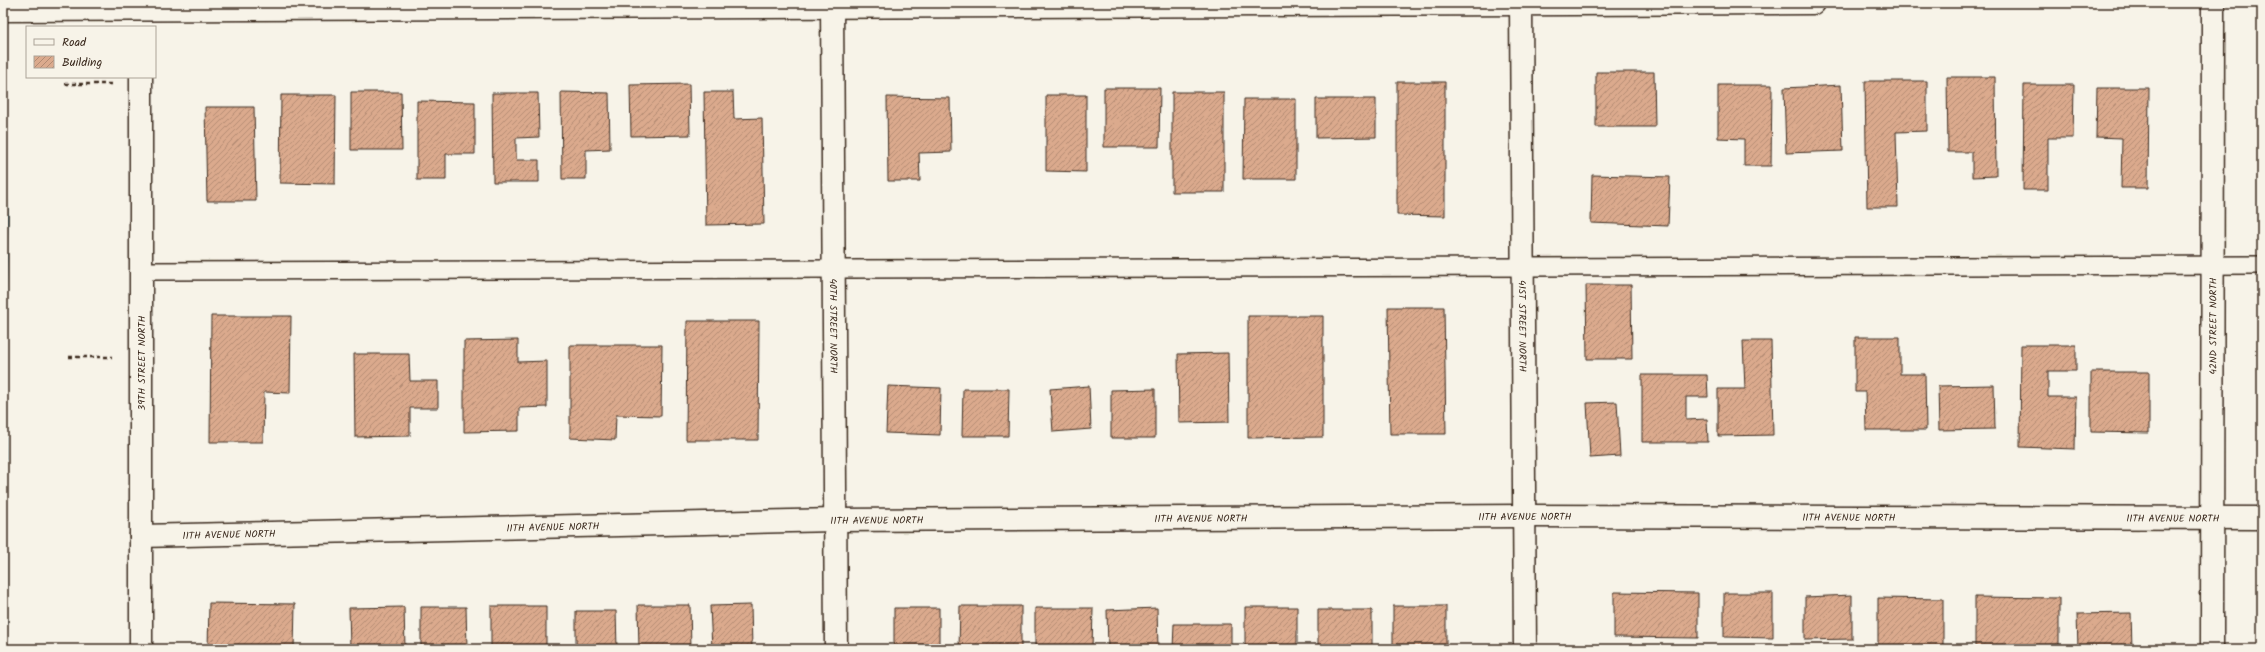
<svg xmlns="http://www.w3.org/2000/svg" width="2265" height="652" viewBox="0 0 2265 652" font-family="Kalam,sans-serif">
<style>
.water{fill:#7dc7dd;stroke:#638891}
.building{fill:url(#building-hatch);stroke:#3b2a1e}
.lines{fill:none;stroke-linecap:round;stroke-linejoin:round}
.service-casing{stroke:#3b2a1e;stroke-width:20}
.minor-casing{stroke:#3b2a1e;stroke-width:25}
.path{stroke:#3b2a1e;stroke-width:2.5;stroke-dasharray:4 3;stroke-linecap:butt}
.service{stroke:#f7f3e8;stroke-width:17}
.minor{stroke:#f7f3e8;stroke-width:22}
.labels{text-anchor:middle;stroke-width:3;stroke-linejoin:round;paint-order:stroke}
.street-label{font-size:10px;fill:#3b2a1e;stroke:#f7f3e8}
</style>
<defs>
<pattern id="building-hatch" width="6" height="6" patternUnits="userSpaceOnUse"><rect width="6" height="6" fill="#dbaa8d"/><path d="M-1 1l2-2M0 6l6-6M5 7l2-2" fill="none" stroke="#b38b73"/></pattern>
</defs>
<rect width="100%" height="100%" fill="#f7f3e8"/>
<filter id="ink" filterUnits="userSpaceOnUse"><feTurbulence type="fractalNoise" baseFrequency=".025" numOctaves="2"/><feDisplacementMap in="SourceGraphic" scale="8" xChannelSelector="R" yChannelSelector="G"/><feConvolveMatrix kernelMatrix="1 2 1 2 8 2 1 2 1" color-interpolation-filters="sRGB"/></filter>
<g filter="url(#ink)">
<path class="water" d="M3 173 7 177 8 215 5 363 7 649H3Z"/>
<path class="building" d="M1596 72H1654L1655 127H1596Z
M1947 77H1995L1996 176 1972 177V152H1948Z
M1865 81H1927V131L1896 132 1898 207H1867Z
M1397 82H1445V216L1397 215Z
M689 84 690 135 631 136 630 85Z
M1718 85H1772L1771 166H1744V139L1718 138Z
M1841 85 1843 151 1786 153 1784 88Z
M2024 85H2074L2073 138H2048V190H2023Z
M1104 88H1160L1159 147H1104Z
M2097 88H2149L2148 188H2121L2122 138 2096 137Z
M351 92H401L402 150H351Z
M561 92 609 93 610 149 586 150V179H562Z
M704 92H733L734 119 762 118 764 224 706 225Z
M1172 92H1224V192H1172Z
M492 93H538L539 137 516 138V160H539V182H493Z
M281 95H336L335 184 280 183Z
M1046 95H1086V172L1046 171Z
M887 97 950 98 951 152 919 153 920 181H888Z
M1244 99H1296V179H1243Z
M1316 99H1376V137L1316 138Z
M417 101 475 102V154H446V180H417Z
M205 107H254L256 201H207Z
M1592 175 1670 177 1668 226 1591 223Z
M1586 285H1631L1632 359H1587Z
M1388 307H1444L1446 434H1390Z
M211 316H291L290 393 264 392 263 442H210Z
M1248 316H1323V437L1248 438Z
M687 321H759L758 440H686Z
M1855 337H1900V374H1925L1926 430H1866L1865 392H1855Z
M518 340V362L547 361V407L519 408V431L464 432V341Z
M1743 341H1771L1773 435 1718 436V389H1745Z
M570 345H662L661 416 616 415 615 440 570 438Z
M2021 345H2076V371H2048V397H2076L2075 449 2020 447Z
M1228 353 1229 422 1179 423 1178 354Z
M354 354H409L410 381H438V408H410V436L355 437Z
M2091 372H2149V433L2091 432Z
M1642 375H1707L1708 397H1686V420L1707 419 1708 442H1642Z
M1994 385 1995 429 1939 430 1938 386Z
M888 386 941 388 940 435 886 433Z
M1089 386 1091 429 1053 432 1050 389Z
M963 389H1009L1008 436H962Z
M1155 389V438H1111V390Z
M1617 402 1620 456 1590 458 1587 403Z
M1614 592 1698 593V638L1614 637Z
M1724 593H1773V638L1724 637Z
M1852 595V639L1805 640V597Z
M1975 597 2059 598V649H1975Z
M1878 598 1943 599V649H1878Z
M209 603 295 604 294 649H208Z
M638 605H690L691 649H639Z
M751 605 752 649H712L710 606Z
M491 606H546V649H491Z
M960 606H1021V649H959Z
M1393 606H1446V649H1393Z
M404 607 405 649H350L349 608Z
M421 607H466L467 649H421Z
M1245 607H1297V649H1245Z
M894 608H939V649H894Z
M1035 608H1093L1092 649H1035Z
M1157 608 1158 649H1108L1107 610Z
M1318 610H1372V649H1318Z
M576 611H616L617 649H576Z
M2131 613 2132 649H2078L2077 614Z
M1174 624H1231V649H1173Z"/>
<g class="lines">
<g class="service-casing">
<path id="service" d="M141 271 2262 265"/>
</g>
<g class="minor-casing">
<g id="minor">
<path id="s1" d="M832 3 836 649"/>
<path id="s2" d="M1521 3 1525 649"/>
<path d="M3 10 1813 3"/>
<path id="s3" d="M141 536 835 520 1525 516 2262 518"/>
<path d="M141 649V77"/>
<path id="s4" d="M2212 649 2213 3"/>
</g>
</g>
<path class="path" d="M65 84H112
M69 357H112"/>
<use href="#service" class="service"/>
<use href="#minor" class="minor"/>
</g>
</g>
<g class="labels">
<g class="street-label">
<text dy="4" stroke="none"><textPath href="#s1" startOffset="323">40TH STREET NORTH</textPath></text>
<text dy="4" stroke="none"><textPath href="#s2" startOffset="323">41ST STREET NORTH</textPath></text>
<text dy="4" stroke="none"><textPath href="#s4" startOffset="323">42ND STREET NORTH</textPath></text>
<text transform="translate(141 363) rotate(-90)" y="4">39TH STREET NORTH</text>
<text dy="4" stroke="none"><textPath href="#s3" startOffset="1384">11TH AVENUE NORTH</textPath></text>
<text dy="4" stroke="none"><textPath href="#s3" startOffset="1708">11TH AVENUE NORTH</textPath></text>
<text dy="4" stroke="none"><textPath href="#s3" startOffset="1060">11TH AVENUE NORTH</textPath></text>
<text dy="4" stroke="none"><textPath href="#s3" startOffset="2032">11TH AVENUE NORTH</textPath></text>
<text dy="4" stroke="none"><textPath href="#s3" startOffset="736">11TH AVENUE NORTH</textPath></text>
<text dy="4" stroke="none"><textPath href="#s3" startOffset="412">11TH AVENUE NORTH</textPath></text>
<text dy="4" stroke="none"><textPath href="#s3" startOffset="88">11TH AVENUE NORTH</textPath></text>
</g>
</g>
<rect width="2265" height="652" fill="none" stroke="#f7f3e8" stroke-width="16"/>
<rect x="8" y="8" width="2249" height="636" fill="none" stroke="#3b2a1e" stroke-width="1.5" filter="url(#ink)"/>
<rect x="26" y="26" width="130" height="52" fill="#f7f3e8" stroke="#aca397"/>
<rect x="34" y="39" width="20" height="6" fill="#f7f3e8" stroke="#aca397"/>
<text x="62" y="46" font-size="12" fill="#3b2a1e">Road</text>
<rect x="34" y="56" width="20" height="12" fill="url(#building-hatch)" stroke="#aca397"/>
<text x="62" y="66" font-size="12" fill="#3b2a1e">Building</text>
</svg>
